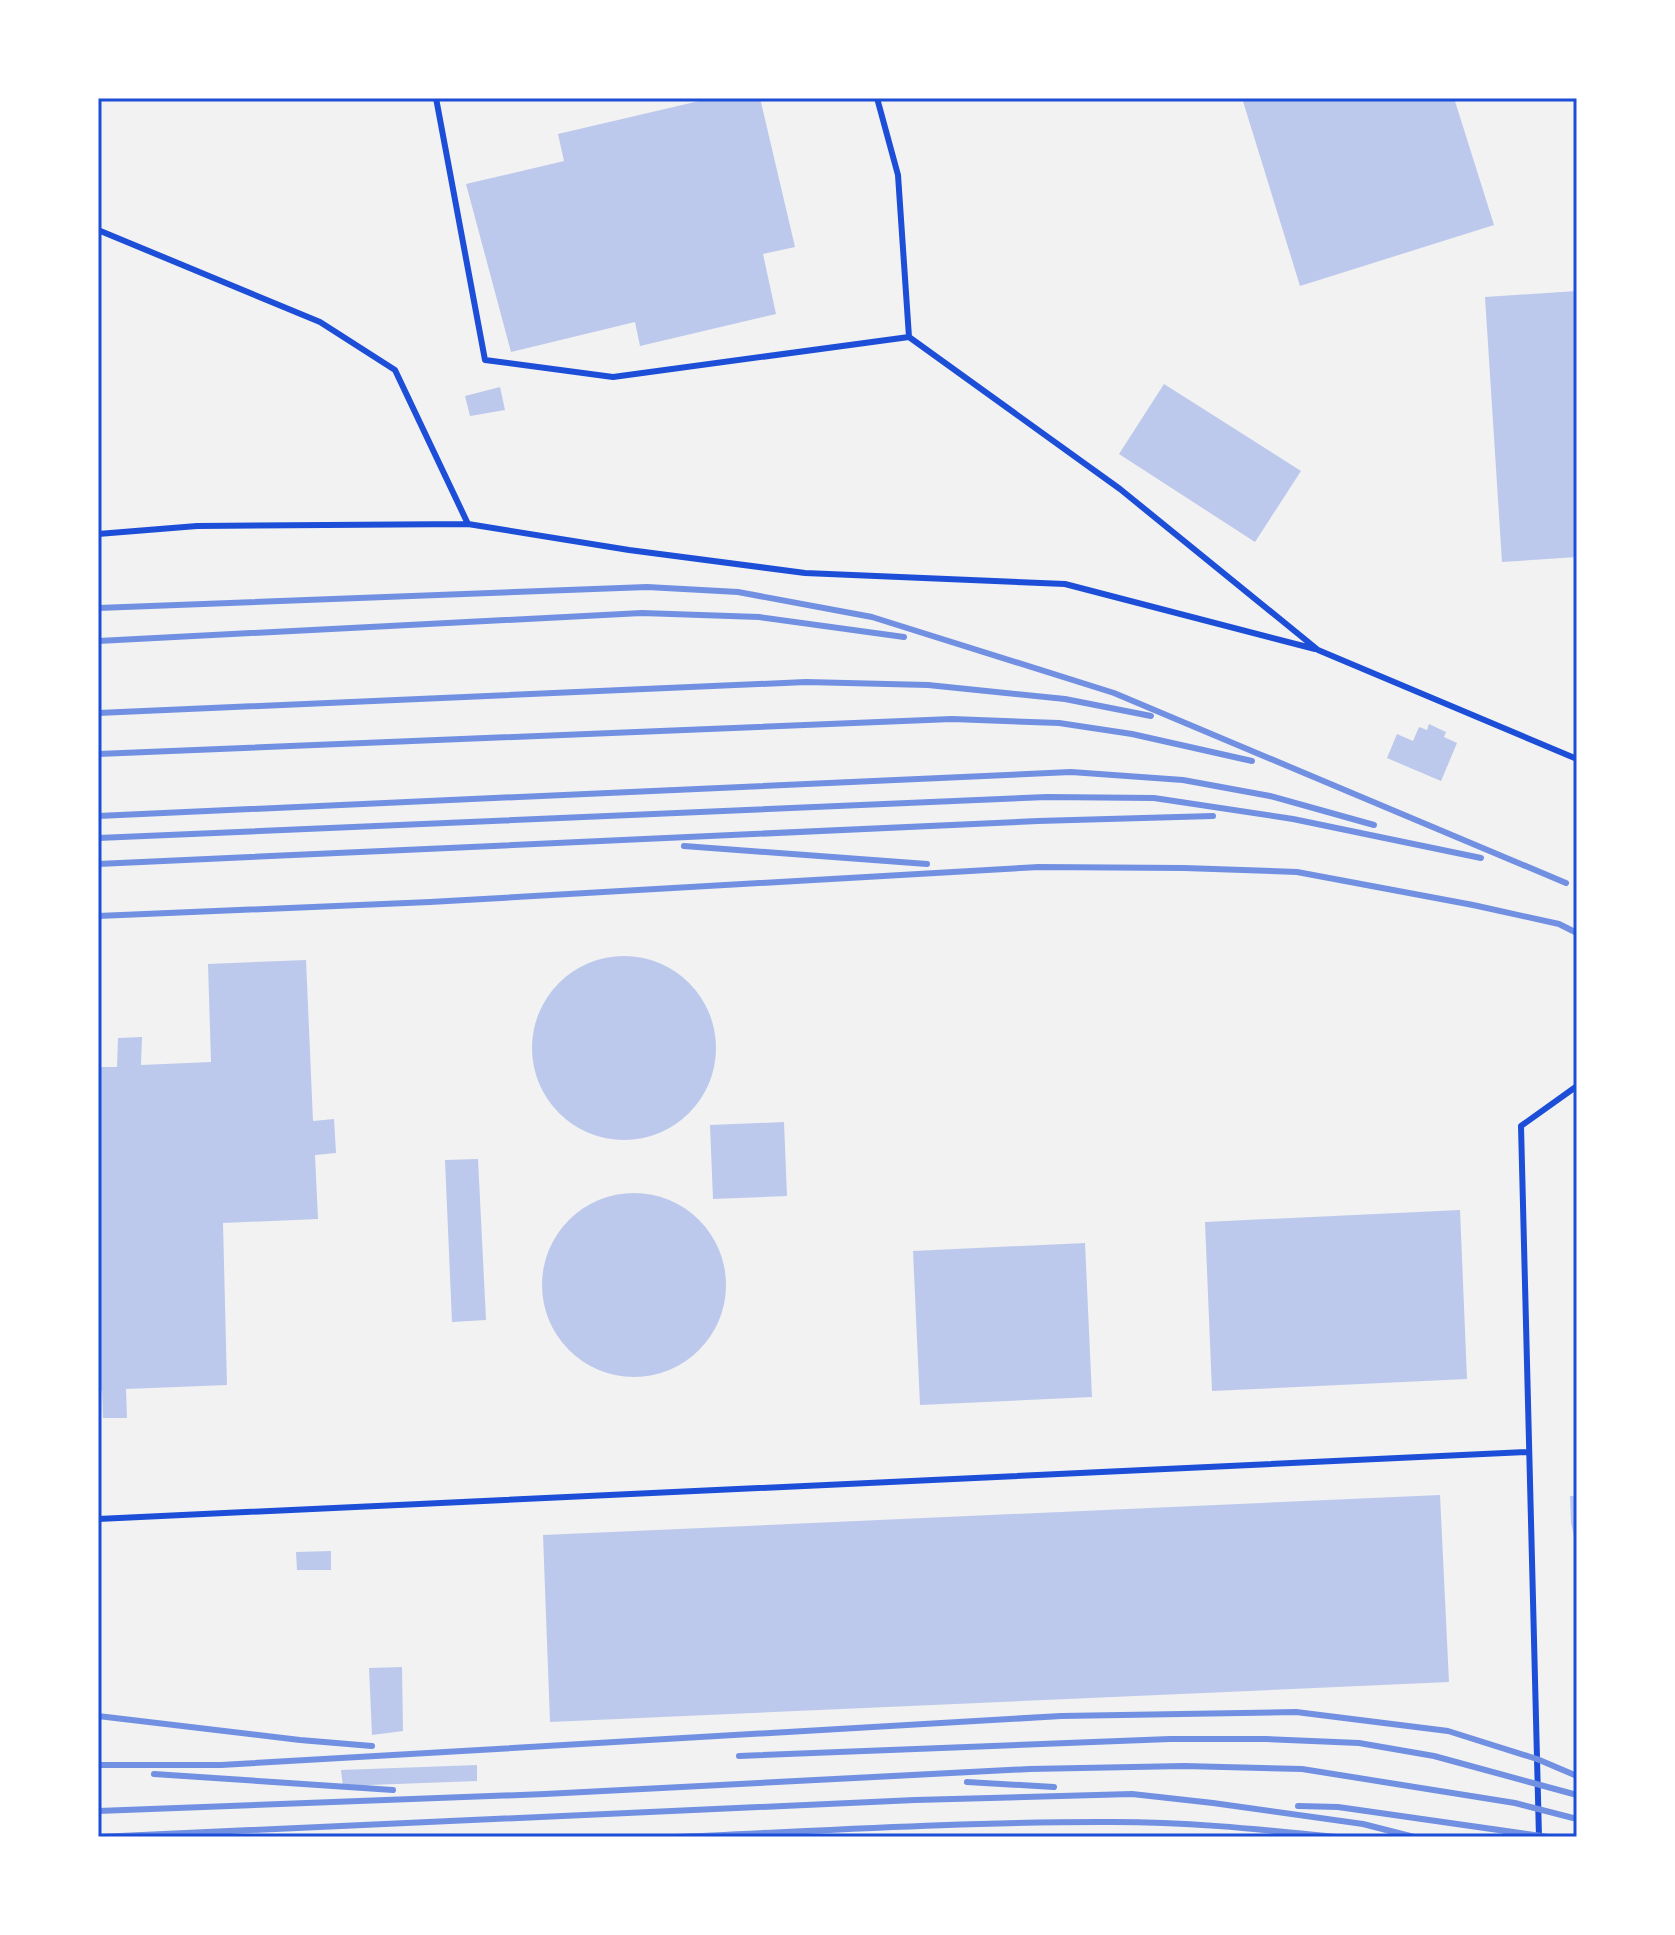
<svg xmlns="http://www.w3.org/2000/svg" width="1675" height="1935" viewBox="0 0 1675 1935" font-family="'Asap Condensed',sans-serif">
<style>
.building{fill:#bdc9ec}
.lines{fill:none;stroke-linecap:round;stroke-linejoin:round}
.service{stroke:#1d4ed8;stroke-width:6}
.rail{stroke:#7290e2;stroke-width:6}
.neatline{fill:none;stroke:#1d4ed8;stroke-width:3}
</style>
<rect width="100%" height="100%" fill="#f2f2f2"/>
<path class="building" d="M712 98H760L795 247 763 254 776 314 640 346 635 322 511 352 466 184 564 161 558 134Z
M1242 98H1454L1494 225 1300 286Z
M1577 291V557L1502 562 1485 297Z
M1164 384 1301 471 1255 542 1119 454Z
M500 387 505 410 470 416 465 396Z
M1429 724 1446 732 1444 737 1457 743 1441 781 1387 758 1397 734 1413 741 1419 727 1427 730Z
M532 1048a92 92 0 1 1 184 0a92 92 0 1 1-184 0Z
M306 960 313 1121 334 1119 336 1153 315 1155 318 1219 223 1223 227 1385 126 1389 127 1418H103L102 1391H98V1067H117L118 1038 142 1037 141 1065 211 1062 208 964Z
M784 1122 787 1196 713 1199 710 1125Z
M478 1159 486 1320 452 1322 445 1160Z
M542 1285a92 92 0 1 1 184 0a92 92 0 1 1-184 0Z
M1460 1210 1467 1379 1212 1391 1205 1222Z
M1085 1243 1092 1397 920 1405 913 1251Z
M1440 1495 1449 1682 550 1722 543 1535Z
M1570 1496H1577V1550L1571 1523Z
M331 1551V1570H297L296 1552Z
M402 1667 403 1731 372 1735 369 1668Z
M477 1765V1781L343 1786 341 1770Z"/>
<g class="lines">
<path class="service" d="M436 98 485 360 613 377 909 337 1120 489 1318 650 1577 759
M877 98 898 175 909 337
M98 230 320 322 395 370 468 524 629 550 805 573 1065 584 1315 649
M98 534 197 526 468 524
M98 1519 1528 1452
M1539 1837 1521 1126 1577 1086"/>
<path class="rail" d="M98 608 647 587 738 592 872 617 1114 693 1566 883
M98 641 642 613 759 617 904 637
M98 713 806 682 928 685 1065 699 1151 716
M98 754 952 719 1059 723 1132 734 1252 761
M98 816 1071 772 1183 780 1270 796 1374 825
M98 838 1047 797 1154 798 1293 819 1481 858
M684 846 927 864
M98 864 1038 821 1213 816
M98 916 430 902 1039 867 1184 868 1297 872 1473 905 1559 924 1577 933
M98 1716 300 1740 372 1746
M739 1756 1170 1739H1266L1359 1743 1434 1756 1577 1795
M98 1765H221L1061 1716 1296 1712 1448 1731 1537 1759 1577 1776
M154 1774 393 1790
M967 1782 1054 1787
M1298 1806 1338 1807 1548 1837
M98 1811 545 1794 1030 1769 1184 1766 1302 1769 1515 1803 1577 1819
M98 1837 915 1800 1132 1794 1213 1803 1363 1824 1414 1837
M674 1837C816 1831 958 1822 1100 1822 1179 1821 1258 1829 1337 1837"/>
</g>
<rect width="1675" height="1935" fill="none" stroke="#ffffff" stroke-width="200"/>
<rect x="100" y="100" width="1475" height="1735" class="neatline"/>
</svg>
